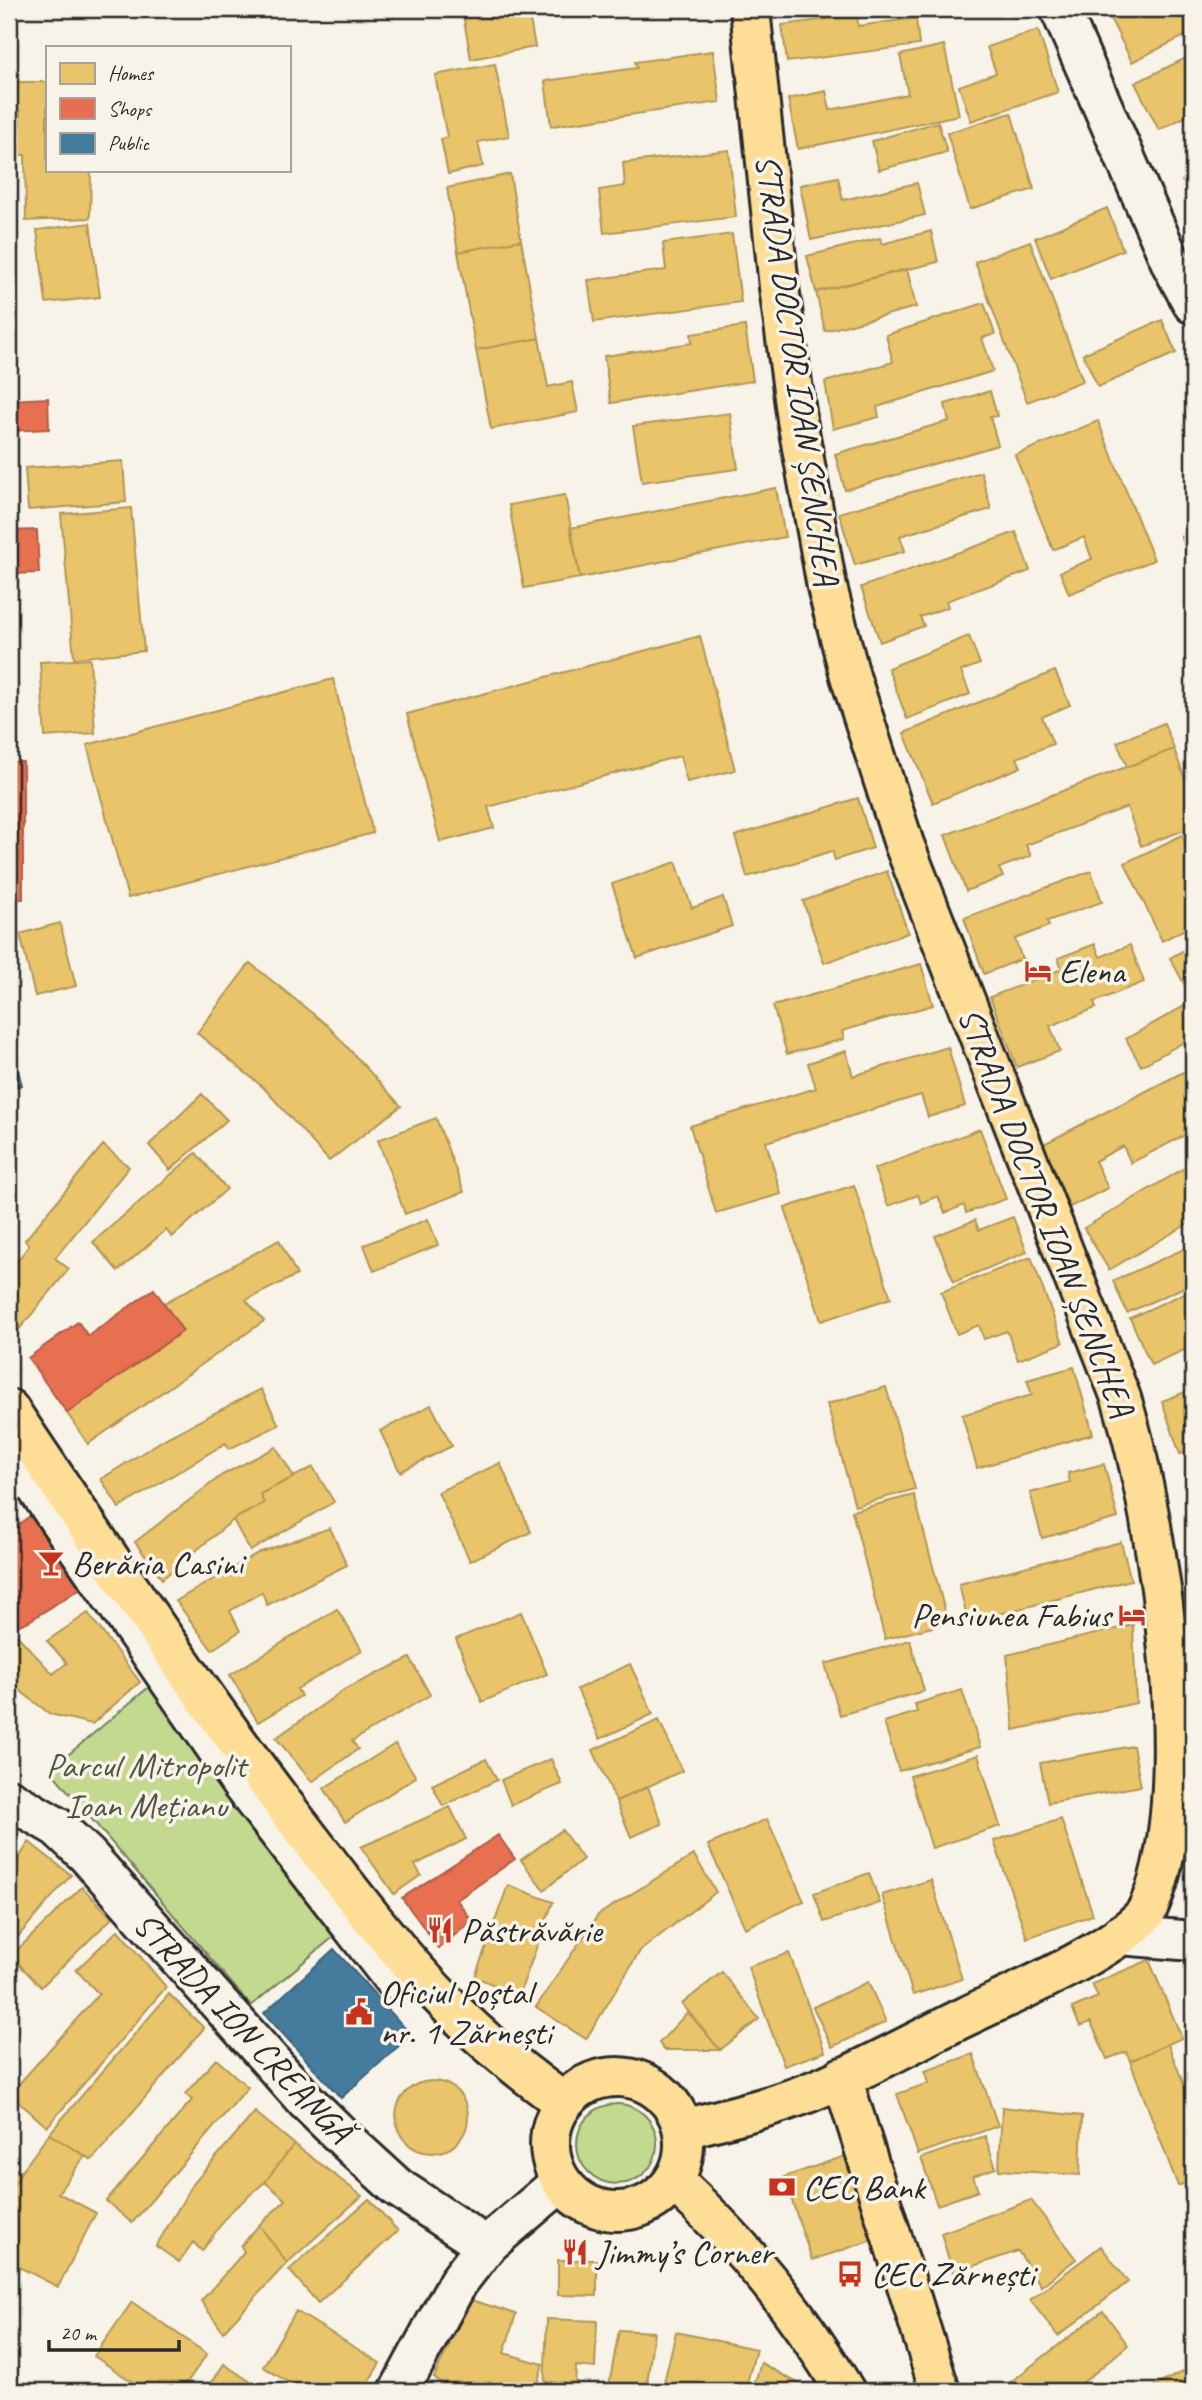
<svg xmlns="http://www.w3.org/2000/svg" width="1202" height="2400" viewBox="0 0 1202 2400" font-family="Caveat,sans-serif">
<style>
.green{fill:#c3d98f;stroke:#77825d;stroke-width:2}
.homes{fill:#e9c46a;stroke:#b09657;stroke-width:2}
.shops{fill:#e76f51;stroke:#af5b46;stroke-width:2}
.public{fill:#457b9d;stroke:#3d637b;stroke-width:2}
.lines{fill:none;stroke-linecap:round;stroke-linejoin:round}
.minor-casing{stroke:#2b2b2b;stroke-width:44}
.major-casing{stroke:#2b2b2b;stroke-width:44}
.minor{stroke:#f7f3e8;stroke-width:38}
.major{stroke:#fedd96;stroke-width:38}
.labels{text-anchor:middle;stroke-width:7;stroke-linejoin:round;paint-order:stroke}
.street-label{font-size:35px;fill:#2b2b2b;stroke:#f7f3e8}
.poi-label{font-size:35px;fill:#2b2b2b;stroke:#f7f3e8;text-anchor:start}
.park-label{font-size:35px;fill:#515644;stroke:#f7f3e8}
</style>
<rect width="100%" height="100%" fill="#f7f3e8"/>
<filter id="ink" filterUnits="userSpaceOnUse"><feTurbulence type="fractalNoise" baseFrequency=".0143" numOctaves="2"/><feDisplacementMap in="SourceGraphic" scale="14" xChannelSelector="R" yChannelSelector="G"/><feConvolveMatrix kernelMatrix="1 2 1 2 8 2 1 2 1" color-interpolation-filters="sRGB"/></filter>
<g filter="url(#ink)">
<path class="green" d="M150 1686 338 1933 251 2006 50 1770Z
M577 2144a40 40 0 1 1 80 0a40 40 0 1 1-80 0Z"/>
<path class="homes" d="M117 9H194V13L117 16Z
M462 9H528L535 47 471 59Z
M1193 9V32L1132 62 1106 10Z
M857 15 858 26 916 18 919 45 787 62 782 25Z
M1038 30 1058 92 971 121 959 86 996 73 987 47Z
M944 45 959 115 798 149 788 99 826 91 830 110 908 94 900 55Z
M713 51 720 102 551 126 545 81 637 68 635 62Z
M1188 57 1193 66V113L1159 130 1135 83Z
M495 64 509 136 478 142 483 166 448 174 441 139 447 137 435 75Z
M9 82H47V170H91L90 218 26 221 25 155H9V126H20V111H9Z
M1011 113 1034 189 970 209 947 133Z
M938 122 947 152 879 170 872 141Z
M729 150 736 217 604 233 599 190 625 186 623 163Z
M510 174 521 240 458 252 447 188Z
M1193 175V203L1182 181Z
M838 177 843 200 917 183 925 215 811 240 800 185Z
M1107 208 1123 250 1051 279 1035 238Z
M90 223 100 297 46 303 37 230Z
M931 231 938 262 816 292 807 256 880 238 882 244Z
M732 234 741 302 594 322 588 280 666 270 663 243Z
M521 240 539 338 476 350 458 252Z
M1030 241 1083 381 1027 402 975 262Z
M907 269 916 307 825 331 816 292Z
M984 303 995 334 982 338 993 371 877 407 879 417 833 429 825 382 893 362 886 335Z
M1162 320 1176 353 1098 387 1083 354Z
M745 326 753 381 611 403 604 356 692 343 691 334Z
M539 338 548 387 572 382 578 412 491 429 476 350Z
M990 391 997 416 990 417 998 445 845 490 835 454 949 421 945 404Z
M730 413 738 469 642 482 633 426Z
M1098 421 1154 560 1069 594 1060 572 1092 559 1084 537 1053 550 1015 455Z
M123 461 126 502 28 510 25 468Z
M981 472 991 509 900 536 905 551 855 565 839 513Z
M776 488 785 537 580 578 570 528Z
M565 495 580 578 524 588 509 505Z
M131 508 144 651 74 658 61 514Z
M1193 531V561L1181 537Z
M1016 532 1030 571 946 601 948 607 920 617 924 626 880 642 861 587Z
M700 636 735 770 687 782 680 756 488 807 494 828 440 842 407 714Z
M969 636 980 664 961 671 970 694 907 719 888 668Z
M90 659 95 733 45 737 40 662Z
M1055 671 1070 705 1042 717 1053 744 1017 758 1021 767 933 803 904 733Z
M333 679 373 833 128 898 87 745Z
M1164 723 1174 749 1127 767 1117 742Z
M1174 749 1193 801V827L1141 846 1127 807 1026 845 1031 856 999 868 1003 877 966 891 945 835Z
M858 798 873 848 835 860 832 851 747 877 735 836Z
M1182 835 1193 859V925L1162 941 1125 863Z
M676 862 692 908 723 897 732 926 637 958 612 884Z
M887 871 908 933 824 963 803 901Z
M1091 871 1102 902 1047 921 1049 926 1015 939 1022 959 984 974 964 918Z
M60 923 76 986 35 996 20 934Z
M1095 944 1100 957 1130 945 1144 982 1094 1002 1096 1008 1050 1026 1060 1051 1017 1067 990 997 1062 969 1058 958Z
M1193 945V1000L1170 958Z
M250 963 328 1026 401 1106 329 1161 264 1088 197 1033Z
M921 964 933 1005 842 1031 844 1039 787 1054 773 1006Z
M1193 1001V1037L1141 1066 1126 1039Z
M948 1047 965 1106 928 1117 921 1095 766 1142 781 1194 716 1213 690 1126 816 1088 808 1063 846 1051 853 1076Z
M1193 1067V1131L1131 1163 1123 1146 1095 1161 1108 1188 1070 1207 1040 1146Z
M202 1094 227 1120 170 1170 149 1145Z
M436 1118 464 1192 405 1214 378 1140Z
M980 1129 1006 1199 966 1213 964 1205 945 1213 938 1196 921 1203 918 1195 888 1206 874 1169Z
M103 1145 129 1167 55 1258 69 1269 13 1337 9 1334V1271L29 1246 25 1240Z
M196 1153 227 1189 172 1237 166 1230 118 1271 93 1242Z
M1193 1163V1221L1109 1270 1084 1228Z
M854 1185 891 1298 821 1321 785 1208Z
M1013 1217 1027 1252 954 1282 935 1236 975 1220 979 1230Z
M428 1219 438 1245 374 1271 364 1245Z
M279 1240 297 1275 246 1300 264 1321 88 1444 67 1413 183 1331 164 1303Z
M1193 1245V1283L1127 1313 1113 1281Z
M1031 1257 1063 1343 1018 1360 1007 1331 984 1339 979 1325 957 1334 941 1292Z
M1193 1289V1346L1151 1365 1130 1318Z
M1074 1367 1093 1434 977 1468 962 1415 1032 1395 1027 1380Z
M886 1387 915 1489 855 1506 827 1404Z
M261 1389 279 1425 229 1449 226 1443 119 1508 101 1479 166 1438Z
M1193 1389V1450L1180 1454 1162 1401Z
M431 1405 452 1446 400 1472 380 1431Z
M276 1447 294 1477 260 1494 264 1503 233 1520 162 1579 135 1542 222 1475Z
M500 1463 531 1532 470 1561 438 1492Z
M1104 1464 1118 1518 1042 1538 1030 1493 1070 1482 1068 1473Z
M313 1467 334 1502 250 1551 233 1520 264 1503 260 1494Z
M914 1495 948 1623 885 1639 852 1511Z
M330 1528 347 1565 267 1605 262 1592 230 1611 240 1631 212 1650 176 1601 258 1553Z
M1121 1542 1131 1580 968 1622 959 1584Z
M337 1609 362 1650 297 1689 301 1696 258 1722 230 1675Z
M521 1612 547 1674 482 1702 456 1639Z
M88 1613 140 1682 92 1724 50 1714 9 1682V1634L14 1632 53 1674 67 1663 47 1641Z
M1133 1625 1136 1703 1014 1730 1007 1655Z
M910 1640 924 1691 840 1715 825 1664Z
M410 1658 430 1695 352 1741 358 1749 312 1782 276 1738 345 1689Z
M630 1664 653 1714 600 1739 577 1689Z
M962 1690 980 1747 899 1771 884 1722 917 1712 915 1704Z
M659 1720 682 1771 616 1801 593 1750Z
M395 1744 416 1777 345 1822 324 1788Z
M1133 1746 1141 1786 1048 1803 1040 1763Z
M978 1755 1000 1826 932 1848 910 1776Z
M486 1759 497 1780 443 1806 432 1785Z
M551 1759 562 1784 511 1805 501 1780Z
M648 1787 662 1824 631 1837 616 1801Z
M450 1807 466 1839 415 1865 421 1875 394 1894 361 1847Z
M767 1819 804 1901 745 1928 708 1845Z
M1061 1819 1093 1915 1027 1938 994 1841Z
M562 1830 583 1859 544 1890 521 1860Z
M29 1842 71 1875 9 1947V1874Z
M694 1855 716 1892 640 1951 586 2039 536 2007 598 1915Z
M869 1873 880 1903 824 1922 814 1893Z
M931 1880 962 1979 913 1995 882 1895Z
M508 1885 553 1902 519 1995 475 1977Z
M82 1887 112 1918 41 1987 11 1956Z
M118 1930 166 1987 47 2127 10 2094 99 1994 76 1970Z
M789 1953 825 2052 784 2066 748 1967Z
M1149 1960 1182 2038 1130 2061 1126 2052 1107 2059 1091 2022 1080 2026 1072 2008 1098 1997 1092 1984Z
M722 1972 759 2019 720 2050 682 2004Z
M868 1982 886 2022 832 2047 813 2007Z
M169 1994 204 2028 92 2160 49 2134Z
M688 2012 720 2050H664L659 2043Z
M1168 2044 1193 2108V2180L1178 2186 1130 2061Z
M973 2054 998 2126 918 2154 897 2094 929 2083 925 2071Z
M216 2059 248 2087 132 2223 106 2201 192 2100 185 2094Z
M396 2117a36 36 0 1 1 72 0a36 36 0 1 1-72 0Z
M1002 2107 1082 2116 1080 2175 999 2170Z
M255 2112 294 2144 265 2182 230 2212 202 2251 193 2242 179 2262 156 2246 193 2184Z
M49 2134 85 2156 58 2193 96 2213 58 2287 9 2262V2195L21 2172Z
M985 2136 996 2168 973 2176 978 2191 937 2205 921 2158Z
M294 2144 362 2196 287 2263 259 2225 286 2200 265 2182Z
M851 2154 879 2238 812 2260 784 2177Z
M9 2166 21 2172 9 2195Z
M369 2199 398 2231 318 2303 289 2270Z
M1031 2200 1076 2259 1041 2286 1018 2251 953 2273 941 2233Z
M259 2225 287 2263 223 2332 201 2301 244 2252 241 2246Z
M1101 2246 1128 2282 1058 2336 1030 2300Z
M558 2260H597V2296L558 2295Z
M471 2300 516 2314 504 2353 543 2364 535 2391H450L434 2377Z
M132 2302 207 2354 181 2391H146L94 2356Z
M296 2311 380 2363 363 2391H303L263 2367Z
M1103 2311 1128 2345 1073 2391H999Z
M547 2319 597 2321 595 2368 576 2366 575 2391H544Z
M619 2330 654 2332 646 2391H608Z
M676 2332 756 2349 745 2391 713 2388 712 2391H662Z
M761 2363 805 2387 804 2391H752Z
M224 2364 264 2391H213L208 2388Z
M1193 2366V2391H1146Z"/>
<path class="shops" d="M48 398 49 429 9 431V400Z
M37 530 39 573 9 574V531Z
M9 762H23V899H9Z
M154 1289 183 1331 67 1413 28 1358 78 1322 88 1336Z
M35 1512 84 1586 29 1621 9 1629V1532Z
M498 1835 515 1859 457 1900 472 1921 439 1948 402 1898Z"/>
<path class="public" d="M9 1038 22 1085 9 1089Z
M334 1949 411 2035 341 2098 264 2013Z"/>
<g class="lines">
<g class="minor-casing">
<path id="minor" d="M1060 9 1172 265 1193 304
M9 1448 241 1784 393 1979 410 1964
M9 1799 57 1827 87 1855 307 2102 351 2145 397 2187 486 2246
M1120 1935 1193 1941
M399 2391 458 2282 486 2246 561 2182"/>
</g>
<g class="major-casing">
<path id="major" d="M9 1409C101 1546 191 1683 291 1814 342 1880 392 1948 450 2007 485 2043 523 2073 563 2102
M550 2144a67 67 0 1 1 134 0a67 67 0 1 1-134 0Z
M842 2077 940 2391
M683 2129C726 2118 769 2108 810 2092 863 2071 915 2041 967 2016 1014 1993 1112 1952 1145 1914 1202 1806 1160 1522 1121 1398L904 844 850 676 827 587 797 420 779 287 750 9
M674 2181C744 2246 796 2309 845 2391"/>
</g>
<use href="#minor" class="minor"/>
<use href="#major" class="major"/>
</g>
</g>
<defs>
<g id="hotel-bare" transform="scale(2.1)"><path d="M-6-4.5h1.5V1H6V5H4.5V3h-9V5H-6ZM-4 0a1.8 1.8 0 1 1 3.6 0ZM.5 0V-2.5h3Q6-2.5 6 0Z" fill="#c8321e" stroke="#f7f3e8" stroke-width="2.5" paint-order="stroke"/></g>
<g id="bar-bare" transform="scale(2.1)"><path d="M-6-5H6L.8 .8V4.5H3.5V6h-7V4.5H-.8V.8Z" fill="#c8321e" stroke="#f7f3e8" stroke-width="2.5" paint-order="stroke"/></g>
<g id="restaurant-bare" transform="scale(2.1)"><path d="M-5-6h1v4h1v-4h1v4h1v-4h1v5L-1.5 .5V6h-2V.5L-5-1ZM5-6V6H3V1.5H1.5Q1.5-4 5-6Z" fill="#c8321e" stroke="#f7f3e8" stroke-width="2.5" paint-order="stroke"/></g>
<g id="civic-bare" transform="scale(2.1)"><path d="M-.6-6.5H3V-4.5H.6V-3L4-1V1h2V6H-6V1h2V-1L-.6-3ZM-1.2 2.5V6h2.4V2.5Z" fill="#c8321e" stroke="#f7f3e8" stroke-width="2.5" paint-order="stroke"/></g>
<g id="bank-bare" transform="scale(2.1)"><path d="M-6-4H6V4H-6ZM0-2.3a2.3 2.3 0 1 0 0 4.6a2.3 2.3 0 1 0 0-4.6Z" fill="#c8321e" stroke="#f7f3e8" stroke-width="2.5" paint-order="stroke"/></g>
<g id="bus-bare" transform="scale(2.1)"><path d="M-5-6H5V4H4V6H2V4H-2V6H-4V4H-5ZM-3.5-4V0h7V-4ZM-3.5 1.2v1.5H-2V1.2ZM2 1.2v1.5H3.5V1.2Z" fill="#c8321e" stroke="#f7f3e8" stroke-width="2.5" paint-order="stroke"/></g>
</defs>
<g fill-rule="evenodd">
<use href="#hotel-bare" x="1038" y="971"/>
<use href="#bar-bare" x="51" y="1563"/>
<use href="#hotel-bare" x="1132" y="1615"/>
<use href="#restaurant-bare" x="440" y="1930"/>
<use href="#civic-bare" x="359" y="2012"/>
<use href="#bank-bare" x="782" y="2187"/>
<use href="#restaurant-bare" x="575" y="2252"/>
<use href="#bus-bare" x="850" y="2274"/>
</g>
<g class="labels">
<g class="street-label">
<text transform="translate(798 370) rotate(82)" y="12">STRADA DOCTOR IOAN ȘENCHEA</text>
<text transform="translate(1047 1212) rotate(69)" y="12">STRADA DOCTOR IOAN ȘENCHEA</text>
<text transform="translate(243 2027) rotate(47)" y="12">STRADA ION CREANGĂ</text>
</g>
<g class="poi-label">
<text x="1059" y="983">Elena</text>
<text x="72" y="1575">Berăria Casini</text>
<text x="1111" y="1627" text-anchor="end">Pensiunea Fabius</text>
<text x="461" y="1942">Păstrăvărie</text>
<text x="380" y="2004">Oficiul Poștal<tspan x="380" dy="40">nr. 1 Zărnești</tspan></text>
<text x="803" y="2199">CEC Bank</text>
<text x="596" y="2264">Jimmy’s Corner</text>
<text x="871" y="2286">CEC Zărnești</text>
</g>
<g class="park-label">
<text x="146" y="1777">Parcul Mitropolit<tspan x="146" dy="40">Ioan Mețianu</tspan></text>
</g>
</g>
<rect width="1202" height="2400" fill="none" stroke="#f7f3e8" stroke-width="35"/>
<rect x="18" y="18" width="1167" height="2365" fill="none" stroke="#2b2b2b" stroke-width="2.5" filter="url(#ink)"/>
<rect x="46" y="46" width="245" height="126" fill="#f7f3e8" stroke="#a5a39c" stroke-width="2"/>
<rect x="60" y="63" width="35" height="21" fill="#e9c46a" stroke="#a5a39c" stroke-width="2"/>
<text x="108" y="80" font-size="21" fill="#2b2b2b">Homes</text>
<rect x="60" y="98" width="35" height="21" fill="#e76f51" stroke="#a5a39c" stroke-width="2"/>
<text x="108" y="116" font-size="21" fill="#2b2b2b">Shops</text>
<rect x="60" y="133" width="35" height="21" fill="#457b9d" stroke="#a5a39c" stroke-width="2"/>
<text x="108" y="150" font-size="21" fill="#2b2b2b">Public</text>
<path d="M49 2340v10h130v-10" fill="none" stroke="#2b2b2b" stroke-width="3.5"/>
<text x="60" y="2340" font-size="21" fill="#2b2b2b" stroke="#f7f3e8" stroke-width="5" paint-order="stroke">20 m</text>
</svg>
